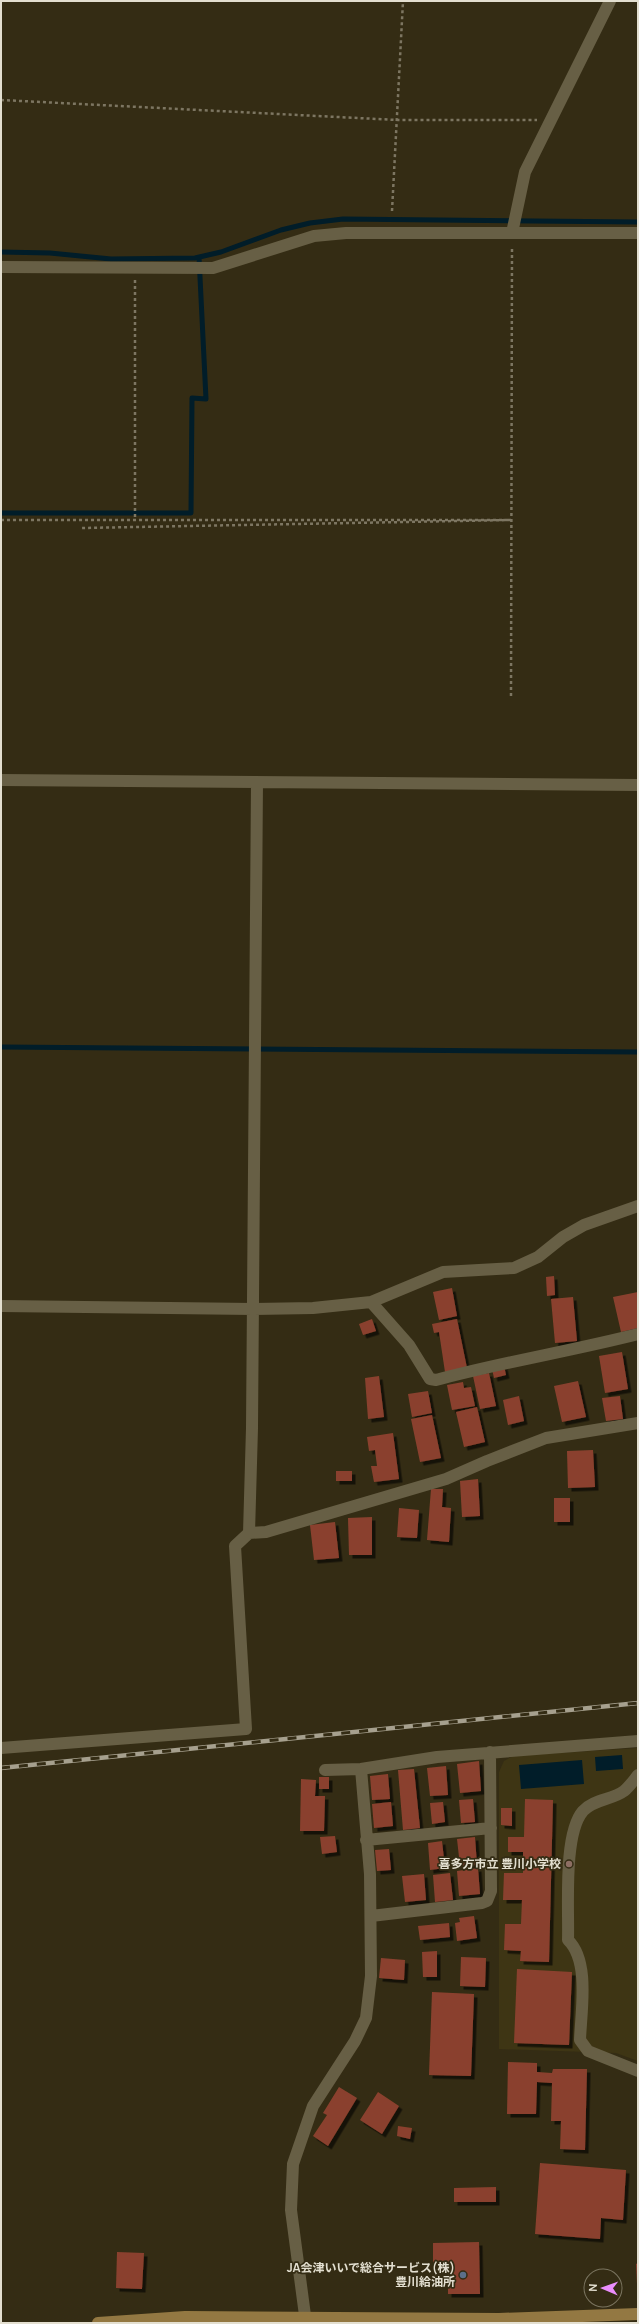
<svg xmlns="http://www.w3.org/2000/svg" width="639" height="2324" viewBox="0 0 639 2324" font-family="Manrope,'Noto Sans JP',sans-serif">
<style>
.built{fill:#3e3514}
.water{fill:#011d29}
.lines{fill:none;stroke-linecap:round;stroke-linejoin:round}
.stream{stroke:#011d29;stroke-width:5}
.building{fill:#8a412e;filter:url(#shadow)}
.path{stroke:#7d7662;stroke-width:2.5;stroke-dasharray:3 3;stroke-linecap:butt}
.minor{stroke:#675f45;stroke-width:12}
.major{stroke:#937842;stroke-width:12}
.rail-casing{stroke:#a6a08e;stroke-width:4.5}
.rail{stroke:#342c14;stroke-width:3;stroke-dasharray:9;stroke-linecap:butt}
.education-dot{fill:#8d6e63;stroke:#342c14;stroke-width:1.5}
.service-dot{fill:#5c6f8a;stroke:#342c14;stroke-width:1.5}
.labels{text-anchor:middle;stroke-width:3.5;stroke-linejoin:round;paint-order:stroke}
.poi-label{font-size:12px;font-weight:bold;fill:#e3dfd0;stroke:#342c14;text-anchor:end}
</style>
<defs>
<filter id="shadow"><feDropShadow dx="3.5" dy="3.5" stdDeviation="0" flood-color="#0009"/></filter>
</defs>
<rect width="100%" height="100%" fill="#342c14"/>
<path class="built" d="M638 1748V2061L616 2053 499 2049V1772L504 1761 513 1756Z"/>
<path class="water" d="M622 1755 623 1769 596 1771 595 1757Z
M582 1760 584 1784 521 1789 519 1765Z"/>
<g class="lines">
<path class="stream" d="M1 252 50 253 111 259 195 258 221 252 281 230 310 223 343 219 638 222
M1 513H191L192 398 206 399 199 257
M1 1047 638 1052"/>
</g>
<path class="building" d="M554 1276 555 1295 547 1296 546 1277Z
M452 1288 457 1316 439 1320 433 1292Z
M638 1292V1328L621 1332 613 1297Z
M573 1297 577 1341 555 1343 551 1299Z
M372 1319 376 1331 363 1335 359 1324Z
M457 1319 467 1368 445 1372 439 1332 434 1333 432 1324Z
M622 1352 628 1389 605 1393 599 1356Z
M504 1366 506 1375 494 1378 492 1369Z
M489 1373 496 1406 480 1409 473 1376Z
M379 1376 384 1417 368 1419 365 1378Z
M578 1381 586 1417 562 1422 554 1386Z
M463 1382 464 1388 471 1387 475 1406 452 1410 447 1385Z
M428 1391 432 1413 412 1417 408 1394Z
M519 1396 524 1421 508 1425 503 1400Z
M620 1396 623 1419 606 1421 602 1398Z
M477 1407 485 1442 464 1447 456 1412Z
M432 1415 441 1458 420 1462 411 1419Z
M393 1433 399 1479 374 1482 371 1466H377L375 1450 369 1451 367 1437Z
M593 1450 595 1487 568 1488 567 1451Z
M336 1471H352V1481H336Z
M478 1479 480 1516 462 1517 460 1481Z
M431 1489H443L442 1507 451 1508 449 1542 427 1540Z
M554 1498H570V1522H554Z
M399 1508 419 1510 417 1538 397 1537Z
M372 1517V1555H349L348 1518Z
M335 1522 339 1558 314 1560 310 1525Z
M479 1761 481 1791 460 1793 457 1764Z
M446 1766 448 1795 430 1796 427 1768Z
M414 1769 420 1828 403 1830 398 1770Z
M388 1774 390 1799 372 1800 370 1776Z
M319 1777H329V1789H319Z
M301 1779 316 1780 315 1796H325L324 1831H300Z
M473 1799 475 1822 461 1823 459 1800Z
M525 1799 553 1800 549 1962 520 1961 521 1951 504 1950 505 1924H521L522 1900H503L504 1873H523V1852H508V1837H524Z
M391 1802 393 1826 374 1828 372 1804Z
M443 1802 445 1822 432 1824 430 1803Z
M501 1808H512V1826L501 1825Z
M335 1836 337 1852 322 1854 320 1837Z
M475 1837 477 1865 460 1866 457 1839Z
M442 1841 445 1868 430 1870 428 1843Z
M389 1849 391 1870 377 1871 375 1850Z
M478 1868 480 1894 459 1896 457 1871Z
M450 1873 453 1900 435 1902 433 1875Z
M424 1874 426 1900 405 1902 402 1876Z
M474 1916 477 1938 457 1941 455 1923 460 1922 459 1918Z
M449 1923 450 1937 420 1940 418 1926Z
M437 1951V1977H423L422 1952Z
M461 1957 486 1958 485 1987 460 1986Z
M381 1958 405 1960 404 1980 379 1978Z
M517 1969 572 1972 569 2045 514 2043Z
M432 1992 474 1994 471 2076 429 2075Z
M508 2062 537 2063V2072L552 2073 553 2069H587L585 2150 560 2149 561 2121H551L552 2083 537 2082 536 2114H507Z
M339 2087 357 2098 328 2146 313 2136 327 2115 323 2113Z
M378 2092 399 2106 382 2134 360 2120Z
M398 2126 412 2128 410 2139 397 2136Z
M540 2163 626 2170 623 2220 601 2218 600 2239 535 2234Z
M496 2187V2202H454V2188Z
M479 2242 480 2294H448V2266H433V2243Z
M117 2252 144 2253 142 2289 116 2288Z
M638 2263V2284H637L636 2264Z"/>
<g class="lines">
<path class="path" d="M1 100 397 120H537
M392 211 403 1
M135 280V520
M1 520H511L82 528
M511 696 512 247"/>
<path class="minor" d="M512 233 525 172 610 1
M1 267 213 268 314 236 346 233H638
M1 780 638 785
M371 1302 409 1345 430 1379 436 1380C503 1362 571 1351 638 1334
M1 1306 253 1309 313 1308 371 1302 443 1272 514 1268 538 1257 563 1237 584 1225 638 1206
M249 1533 252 1428 257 782
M1 1748 246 1729 235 1546 249 1533 266 1532 446 1479 487 1461 546 1438 638 1423
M325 1770 361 1769 437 1757 638 1741
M638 1775C634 1780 629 1787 624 1791 612 1800 594 1799 583 1811 563 1834 569 1909 568 1940 590 1961 581 2011 580 2040L588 2051 638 2071
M366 1840 491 1828
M371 1916 482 1903 487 1901 491 1891 490 1752
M306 2323 291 2210 293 2164 313 2106 355 2041 366 2018 371 1976 370 1874 361 1769"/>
<path class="major" d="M98 2323 185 2317 499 2319 638 2314"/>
<g class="rail-casing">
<path id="rail" d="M1 1768 638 1703"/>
</g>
<use href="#rail" class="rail"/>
</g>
<circle class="education-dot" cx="569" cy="1864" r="4"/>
<circle class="service-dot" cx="463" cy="2275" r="4"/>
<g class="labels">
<g class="poi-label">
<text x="561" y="1868">喜多方市立 豊川小学校</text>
<text x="455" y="2272">JA会津いいで総合サービス(株)<tspan x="455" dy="14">豊川給油所</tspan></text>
</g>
</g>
<rect width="639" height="2324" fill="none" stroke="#e3dfd0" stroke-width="4"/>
<g transform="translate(603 2288) rotate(272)"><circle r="19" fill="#342c14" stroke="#7a745f"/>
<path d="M0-3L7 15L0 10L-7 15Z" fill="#ea8dfc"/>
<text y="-6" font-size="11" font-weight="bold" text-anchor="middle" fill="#e3dfd0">N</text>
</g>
</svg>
